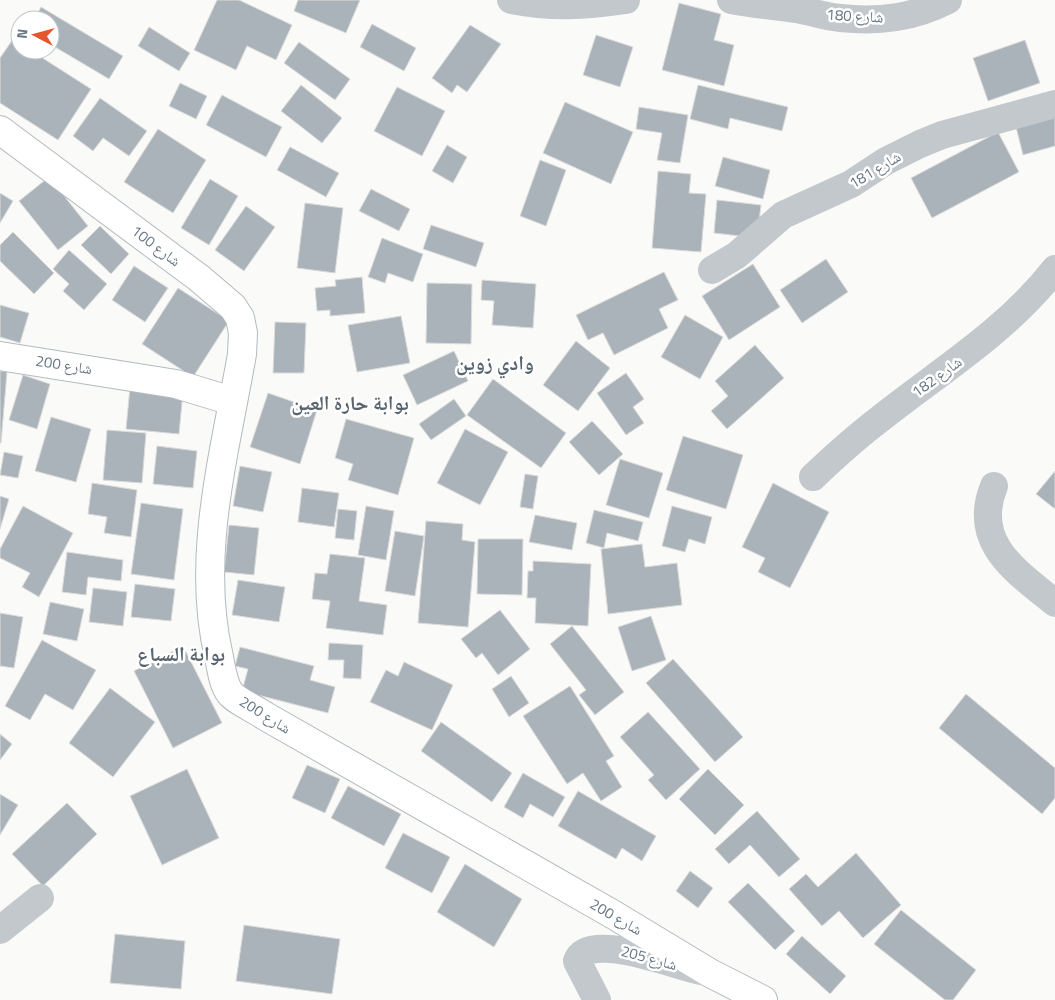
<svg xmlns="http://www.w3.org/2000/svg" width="1055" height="1000" viewBox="0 0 1055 1000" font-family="'Titillium Web','Noto Naskh Arabic',sans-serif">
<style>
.building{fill:#aab3b9;stroke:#dcdcda}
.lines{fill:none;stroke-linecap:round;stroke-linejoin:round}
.secondary-casing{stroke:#b3babf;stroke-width:30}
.minor{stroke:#c3c8cc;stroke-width:28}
.secondary{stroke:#fff;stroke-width:28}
.labels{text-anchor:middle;stroke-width:5;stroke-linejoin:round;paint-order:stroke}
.street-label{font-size:15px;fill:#657683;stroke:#fff}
.district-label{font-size:20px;font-weight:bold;fill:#57646e;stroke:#fff}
</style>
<rect width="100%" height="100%" fill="#fafaf8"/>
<path class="building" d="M217 0H239L292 25 276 60 247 46 236 70 194 50Z
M298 0H360L346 33 294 11Z
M679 3 721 14 714 40 734 45 724 86 662 70Z
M41 7 123 56 109 79 50 44V20H34Z
M372 24 416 48 404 71 360 47Z
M470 25 501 44 467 92 457 85 452 93 432 78Z
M149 27 190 53 179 71 138 46Z
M596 35 633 47 620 87 583 75Z
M13 39 20 43V50H30L91 89 58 140 0 103V58Z
M1025 40 1040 83 988 101 973 58Z
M299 42 350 79 335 100 284 63Z
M180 83 207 96 196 119 169 106Z
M301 85 342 118 322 143 281 111Z
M698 85 788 107 782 131 730 118 728 129 690 119Z
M397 87 445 111 422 156 374 131Z
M222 95 282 127 266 157 206 125Z
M100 98 147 131 129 156 103 138 93 151 73 136Z
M565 102 633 132 611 184 543 153Z
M639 107 688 115 680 163 657 160 662 133 636 129Z
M1055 113V146L1023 155 1015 123Z
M158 129 206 160 173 213 124 182Z
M998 132 1019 172 932 218 911 178Z
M447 145 467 157 453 183 432 171Z
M290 147 339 173 326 197 277 170Z
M723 157 770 170 763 199 715 186Z
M540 160 566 170 546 226 520 216Z
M658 171 691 174 689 193 706 194 701 252 652 248Z
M49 177 88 226 58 250 19 201Z
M210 179 238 196 209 245 181 228Z
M371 189 410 209 399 231 359 211Z
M0 193 13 201 0 223Z
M717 200 761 205 757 238 714 233Z
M305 203 343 208 335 273 297 268Z
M246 206 275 227 244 271 215 250Z
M431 225 484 243 476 267 423 249Z
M100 226 129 254 111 274 81 245Z
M13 232 54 273 34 294 0 261V245Z
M382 238 423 254 413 282 388 273 385 283 368 277Z
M69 250 107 284 84 310 63 291 69 284 53 269Z
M826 259 848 292 802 323 780 290Z
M753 264 780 307 729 340 702 296Z
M134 266 168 288 145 322 112 300Z
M664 272 678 300 659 309 668 328 614 355 603 333 588 340 576 315Z
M362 277 365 313 330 316V310L317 311 315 288 336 286 335 280Z
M482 280 536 284 533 328 492 325 494 301 481 300Z
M427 283 472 284 471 344 426 343Z
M178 288 229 321 193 377 142 344Z
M0 305 29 313 20 343 0 337Z
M685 315 723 337 700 379 661 357Z
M401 316 410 363 357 372 348 325Z
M275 322 306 323 304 373H273Z
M576 341 610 368 578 411 543 385Z
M755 345 784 378 727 429 711 411 728 396 715 381Z
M454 351 468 381 417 405 403 375Z
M0 371 7 372 1 443H0Z
M626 373 644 399 633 407 644 423 626 435 597 393Z
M23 375 50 384 37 429 9 420Z
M493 379 566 433 541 468 467 415Z
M130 387 183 392 179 434 126 429Z
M268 393 317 410 300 464 250 447Z
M454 399 466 416 431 440 419 424Z
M51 417 91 429 76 482 35 471Z
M346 419 414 438 398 495 348 480 353 464 335 458Z
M592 421 623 454 599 475 569 442Z
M465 429 508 452 480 505 437 483Z
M107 430 146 433 142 483 103 480Z
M683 436 743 455 726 509 666 490Z
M157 446 197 451 193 488 153 484Z
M4 452 23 456 18 478 0 475Z
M620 459 663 473 649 518 606 505Z
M240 466 272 472 263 512 233 506Z
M1055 471V509L1036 494Z
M525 474 538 476 533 509 520 507Z
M92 483 137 490 131 537 104 533 107 517 88 514Z
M773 483 829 512 790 588 758 572 765 558 742 547Z
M302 488 339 493 334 527 298 522Z
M0 496 9 499 0 529Z
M141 503 183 509 174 580 131 574Z
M23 506 73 533 39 597 22 587 30 573 0 558V549Z
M366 506 394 511 386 560 358 555Z
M672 506 712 517 705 544 689 539 685 552 662 546Z
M338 509 357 511 354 540 335 538Z
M594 510 643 522 638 541 607 533 604 548 586 543Z
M535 515 577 523 572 550 529 542Z
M426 521 463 524 462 540 475 542 468 627 418 623Z
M229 525 259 528 254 575 224 572Z
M395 531 424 536 415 596 385 591Z
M478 539H523L522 595 477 594Z
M642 544 645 567 677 563 682 605 608 614 601 549Z
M67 552 123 560 121 581 88 577 86 595 62 592Z
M330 554 365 558 359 601 387 605 383 635 326 628 330 601 312 599 315 573 327 574Z
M533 561 591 564 588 626 535 623 536 598H527L528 571H533Z
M238 580 285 587 279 622 232 615Z
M135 584 175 589 171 621 131 617Z
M93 588 127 592 123 626 89 622Z
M50 602 84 609 77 641 43 634Z
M500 610 530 649 498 675 482 653 476 658 461 639Z
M0 613 23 617 14 668 0 666Z
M651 616 666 660 632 671 618 627Z
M572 626 624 692 595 715 579 695 586 690 550 644Z
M42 640 96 670 73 710 45 694 30 720 5 706Z
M329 643 363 645 361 679 343 678 344 660H328Z
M183 646 222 723 173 748 134 671Z
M240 647 314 666 310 680 335 687 328 713 242 691 248 669 235 666Z
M673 659 743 737 715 762 646 683Z
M404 662 453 685 432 730 370 702 386 670 398 676Z
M511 676 529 703 509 717 492 689Z
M570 686 614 756 606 761 622 787 601 801 583 773 567 784 523 716Z
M110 688 155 722 113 777 69 743Z
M966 694 1055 768V798L1042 814 939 728Z
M648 712 700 769 666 800 648 780 654 775 620 737Z
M441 722 512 773 492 802 421 751Z
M0 734 12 744 0 760Z
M307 765 340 779 325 813 292 798Z
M187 769 219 838 162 865 130 796Z
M708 769 744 805 715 835 679 799Z
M523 773 565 797 553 817 530 804 523 818 504 807Z
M348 786 401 814 384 846 331 818Z
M578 791 656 836 642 861 622 848 616 859 558 826Z
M0 794 18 805 0 835Z
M67 803 97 834 43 886 12 854Z
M757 811 800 859 779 877 750 845 729 864 715 849Z
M403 833 450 857 432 893 385 868Z
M856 853 901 905 863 938 839 911 822 926 789 889 806 874 818 887Z
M465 864 522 899 494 947 437 912Z
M690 871 713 888 698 908 676 891Z
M748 883 795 931 775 950 728 902Z
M901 910 976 970 953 1000H945L874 944Z
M244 925 340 939 332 994 236 981Z
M115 934 185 941 181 989 110 983Z
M802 936 846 976 830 994 786 954Z"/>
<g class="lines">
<g class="secondary-casing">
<path id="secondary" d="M0 130 199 278 233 307 240 318 243 333 242 354C225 453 195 557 219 657 221 667 223 684 230 693 236 701 257 710 265 716L614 915 710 973 763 1000
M0 356 176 384 232 401"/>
</g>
<path class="minor" d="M511 0C553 8 584 6 626 0
M731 0C752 4 774 6 795 9 810 11 825 17 840 18 879 22 913 18 948 0
M712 270 737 255 783 215 851 184 886 161 920 144 942 135 1055 104
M813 477C833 458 854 439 876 422 938 372 1005 333 1055 269
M994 486C971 543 1016 571 1055 603
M0 930 40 898
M597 1000 577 961C588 930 678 967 701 971"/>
<use href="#secondary" class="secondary"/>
</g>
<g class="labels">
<g class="street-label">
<text transform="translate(855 16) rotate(3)" y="5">شارع 180</text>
<text transform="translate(875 170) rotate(-31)" y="5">شارع 181</text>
<text transform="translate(156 246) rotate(37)" y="5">شارع 100</text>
<text transform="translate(64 365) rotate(9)" y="5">شارع 200</text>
<text transform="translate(937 377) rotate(-36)" y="5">شارع 182</text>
<text transform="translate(265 715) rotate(32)" y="5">شارع 200</text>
<text transform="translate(616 917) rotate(30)" y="5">شارع 200</text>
<text transform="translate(649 958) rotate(15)" y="5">شارع 205</text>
</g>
<g class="district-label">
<text x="495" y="370">وادي زوين</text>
<text x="350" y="410">بوابة حارة العين</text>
<text x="181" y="661">بوابة السباع</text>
</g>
</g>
<g transform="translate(35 35) rotate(276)"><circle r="24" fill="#ffffff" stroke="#c1c8cd"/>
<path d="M0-4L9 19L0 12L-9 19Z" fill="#e4572e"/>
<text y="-8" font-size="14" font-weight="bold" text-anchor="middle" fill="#657683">N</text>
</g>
</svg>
